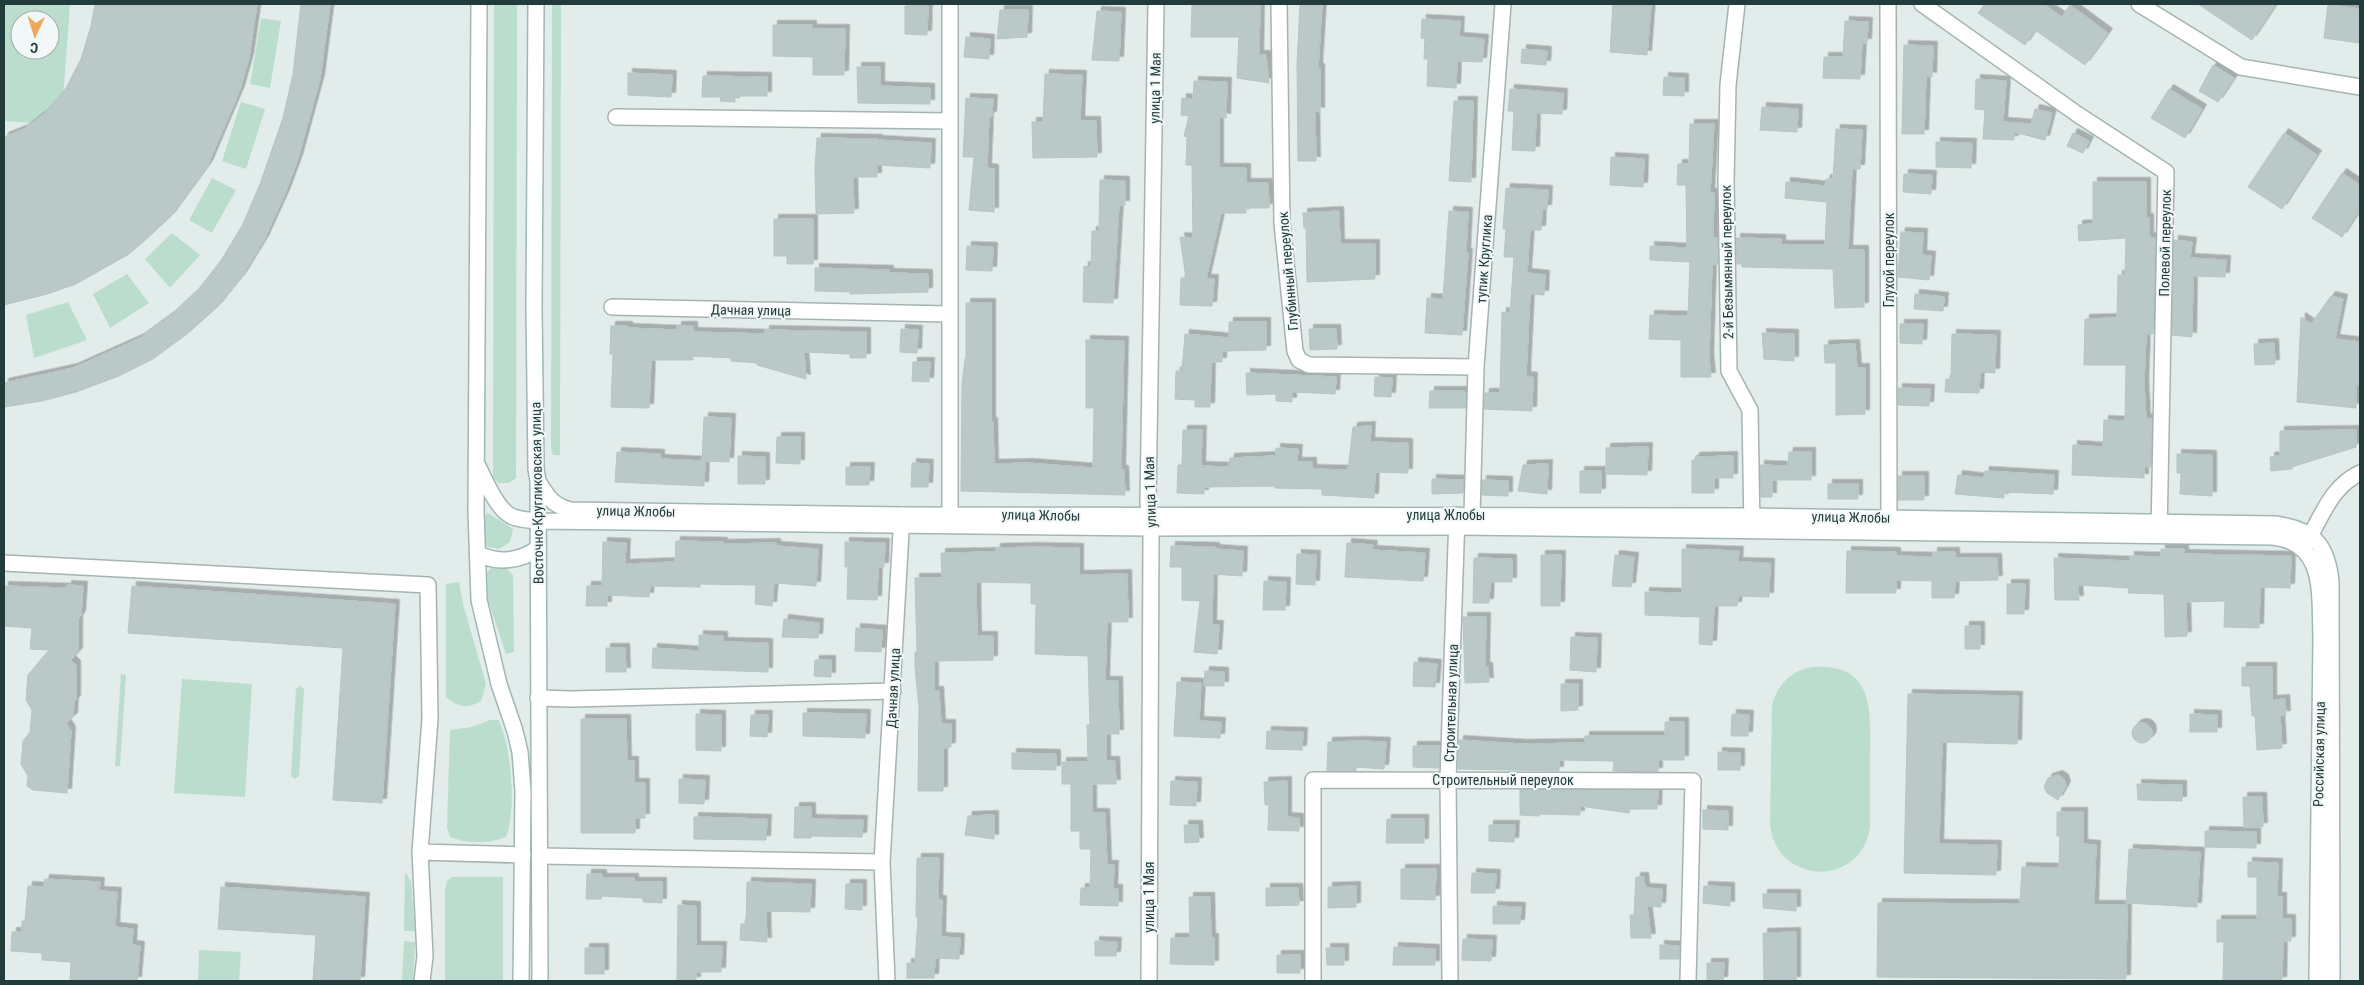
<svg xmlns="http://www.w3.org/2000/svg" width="2364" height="985" viewBox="0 0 2364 985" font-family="'Roboto Condensed',sans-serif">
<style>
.green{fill:#bbddcd;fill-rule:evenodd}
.building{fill:#bac9c7;stroke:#b4c5c3;filter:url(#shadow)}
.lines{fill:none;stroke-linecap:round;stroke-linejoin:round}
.minor-casing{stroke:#a5b4b2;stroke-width:18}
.tertiary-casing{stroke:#a5b4b2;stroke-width:18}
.secondary-casing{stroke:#a0b7b5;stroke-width:18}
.minor{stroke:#fff;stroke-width:15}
.tertiary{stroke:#fff;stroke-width:15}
.secondary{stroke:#fff;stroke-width:15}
.labels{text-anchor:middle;stroke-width:4;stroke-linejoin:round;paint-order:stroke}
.street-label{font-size:14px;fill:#223c3c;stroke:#f2f8f7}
</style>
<defs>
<filter id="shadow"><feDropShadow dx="4.5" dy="-4.5" stdDeviation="0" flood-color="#0004"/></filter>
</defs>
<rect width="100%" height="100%" fill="#e2ecea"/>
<path class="green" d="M4 4H70L61 125 4 121ZM20 20H50V50H20Z
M494 4H517L516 478 509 483H498L493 478Z
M552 4H561L560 455H553L551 448Z
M261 18 281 21 270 88 250 84Z
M241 102 265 109 246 169 222 161Z
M212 178 236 190 212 233 189 220Z
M172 233 200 255 170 288 145 259Z
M127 274 149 303 110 328 93 294Z
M68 302 87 340 34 358 26 315Z
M488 513 513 529 510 542 499 549 488 547 483 541 485 515Z
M492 567H505L513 575 514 652 506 654 488 600 487 573Z
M459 582 463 604 486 684 481 701C466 709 460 708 446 697V584Z
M1811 667C1874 662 1871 709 1870 755 1870 778 1870 801 1870 825 1864 888 1775 887 1770 823L1772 705C1778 684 1790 672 1811 667Z
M121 674 126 675 120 766H115Z
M182 679 252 684 245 797 174 793Z
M300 686 304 689 299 776 295 779 291 776 296 689Z
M490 720H499C511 749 517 808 506 837 488 844 468 844 450 837L447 828 450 730 472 727Z
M405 872 411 881 415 931H404Z
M452 877H503V981H445V891L447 881Z
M404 941 415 942 413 981H402Z
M199 950 241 952 239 981H198Z"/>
<path class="building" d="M95 4H257L249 58 240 90 208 165 170 217 144 241 129 254 76 284 47 294 4 305V137L24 129 46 112 66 88 81 59 91 26Z
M301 4H330L320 79 298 159 285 194 264 240 242 276 217 307 187 334 153 359 119 376 76 392 42 401 4 407V383L73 368 140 338 170 316 198 290 222 259 243 224 260 184 283 118 293 74Z
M1192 4H1260L1259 55H1266L1269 83 1237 78 1239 37H1191Z
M1300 4H1322L1318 68H1320V112L1315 111 1316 161H1298L1297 64Z
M1613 4H1651L1647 55 1610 52Z
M1985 4H2043L2062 17 2070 5 2108 33 2085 65 2035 30 2025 45 1978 13Z
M2198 4H2276L2252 40Z
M2328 5 2360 9V43L2324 38Z
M905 6H928L927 35 905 34Z
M1000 10H1028L1027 37 997 39Z
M1097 11 1121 12 1119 61 1092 60Z
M1422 19 1460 21 1459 37 1484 39 1482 62 1457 61 1456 88 1427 86 1428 59H1424L1425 39 1421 38Z
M1845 21 1868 22 1867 43H1862L1860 79 1823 78 1824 57H1843Z
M773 25H812V29H845L844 75H813V57L773 56Z
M966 37 990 39 989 59 964 57Z
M1904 45 1933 46 1932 77 1926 76 1924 134H1902Z
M1522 49 1547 51 1546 65 1521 63Z
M2213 65 2234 78 2218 102 2199 91Z
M857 67H880V86L930 88V104L858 103Z
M628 73 672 75 671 97 628 95Z
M1045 74 1082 75 1080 121H1096L1097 157 1033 158 1032 122H1043Z
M703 76 767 77V96H735V102L720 101 721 97H702Z
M1664 77 1684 78V96L1663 95Z
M1976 79 2006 81 2003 122 2031 124 2035 109 2052 113 2045 140 2014 132V140L1983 139 1985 110 1975 109Z
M1194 81 1227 82 1226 118 1219 117V168H1246V183H1268L1269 208H1246V213H1221L1206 279H1214L1212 306 1180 305 1181 278H1186L1180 237 1193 238 1192 165H1186L1187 137 1184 136 1189 116 1181 115 1182 98 1193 99Z
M1510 89 1563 93 1562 114 1536 113 1535 151 1512 150 1514 111H1508Z
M2169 89 2202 109 2185 138 2151 118Z
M966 98 993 99 992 116H989L987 168 994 169V212L969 210 974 157H963Z
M1454 101H1473L1471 182 1449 181Z
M1762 107 1798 109 1797 132 1760 130Z
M1690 124H1714L1710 193H1714L1713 238H1718V264H1712L1709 358 1711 377H1681V340L1649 339 1650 315 1688 316 1690 262 1650 260V246L1687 248 1686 185H1677L1678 164H1689Z
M1836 129 1862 130 1860 169H1852L1848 250H1864V307L1835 308 1833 269 1742 267V264H1737L1736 238 1781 239V245H1825L1827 202 1785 198 1786 182 1825 186 1826 179H1833Z
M2073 133 2089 141 2083 153 2067 146Z
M2284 133 2317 155 2282 209 2248 187Z
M817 138 878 139V140L931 143 930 168 877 165V177H853L854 213 816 214 815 168Z
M1936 142 1972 143 1971 168 1936 167Z
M1611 157 1644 159 1643 187 1610 185Z
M2342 173 2360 185V209L2342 237 2312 218Z
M1904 174 1932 175 1931 194 1903 192Z
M1100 180 1125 181V205H1119L1113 303 1083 302 1084 266 1091 267 1092 231H1099Z
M2093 182H2146V218H2149V237L2155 238 2153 334H2146L2144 384 2146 419H2152L2151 467H2144V478L2072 475 2073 445 2103 447 2104 420 2125 421 2126 365H2084L2085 319 2117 318 2118 275H2125L2126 238 2079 241 2078 225 2093 224Z
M1506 188 1548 190 1547 209H1542L1541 230H1530L1527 273 1545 275 1544 295 1530 294 1526 376 1533 377 1532 411 1484 409 1485 393H1500L1502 312 1510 313 1514 257H1504L1506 229H1503Z
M1339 211 1340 244H1375V279L1307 282 1306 228H1304L1303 213Z
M1449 211 1468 212 1466 253H1468L1462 335 1425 333 1427 298 1443 299Z
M774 219H813V264H787V256H774Z
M1901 232 1923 233 1922 255 1931 256 1929 280 1898 277Z
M2174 240 2192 242 2190 258 2226 260 2225 277 2193 276 2192 337 2172 335Z
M967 246 993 247 992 271 966 270Z
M815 268 889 270V273L928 274V292L850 294V292L815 291Z
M1915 294 1944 297 1943 311 1914 309Z
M2331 296 2343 299 2335 339 2360 342V369L2359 385H2356V408L2297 402 2301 317 2311 324Z
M966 303H991V422H993L994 464 1028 463 1093 468 1094 408H1086V340L1124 341 1121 470H1124L1125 495 961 491 962 384 965 359H966Z
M1229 322H1266V350L1222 351V362H1211L1210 407H1195V400L1175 399 1176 371H1182L1185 334 1229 338Z
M1900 324H1923L1922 344 1900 343Z
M611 326H628V328L677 330V326H693V332L733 333 765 334V330L866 332V358H850V354L804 352 806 379 757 365V363L731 361V358L693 356V360H651L649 408 611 407 613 354H610Z
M901 329 918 330 917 353 900 352Z
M1309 329H1336L1337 349 1310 350Z
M1762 333 1794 334V361L1764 359Z
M1952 334 1996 335 1995 373 1980 372 1979 393 1945 392 1946 379H1951Z
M2274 343 2275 364 2255 365 2254 344Z
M1855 344 1857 368H1865V414L1836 415V363H1825L1824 345Z
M913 362H930L929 382 912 381Z
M1246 373 1336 377 1335 394 1292 392V402L1276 401V394L1247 395Z
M1375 377 1392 378 1391 397 1374 396Z
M1898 388 1930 389 1929 406 1898 405Z
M1430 391H1463L1466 393V408H1429Z
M704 417 731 418 729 462 702 461Z
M1371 426 1370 442 1408 443V473L1375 472 1374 498 1322 495V489L1275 488V486L1204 487V494L1177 493 1178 465H1182L1183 430H1202L1201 466 1229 467 1230 458 1276 456V448L1298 449 1297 462H1312V469L1348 470 1353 427Z
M2356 430V447L2292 467V469L2271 471 2270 457 2280 456V431Z
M777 437H800V464L776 463Z
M1648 447 1647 475 1606 474V448Z
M617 452 660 454V459L705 461 704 486 615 482Z
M1789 452H1811V480H1772V497H1761L1760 465 1788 466Z
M2177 454 2212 455V496L2180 494 2181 473H2177Z
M738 456 765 457V484H738Z
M1733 456V478H1714V493H1692V460H1695V457Z
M912 463 929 464 928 487H911Z
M1548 464 1547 494 1518 491 1523 465Z
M846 467H870L869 485H846Z
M1580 471H1601V493H1580Z
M1985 471 2054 475 2053 494 2004 492V498L1955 494 1958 475 1984 478Z
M1898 476H1924V500H1898Z
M1432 479 1464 480 1463 493 1432 494Z
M1482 480 1508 481V496L1482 495Z
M1828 484H1858V499H1828Z
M676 541 723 542V544L776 543V546L818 549 816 586 774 583 772 606 755 604 756 585 700 584V587L650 586 649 597 607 595V606H586L587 586H602L603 542 626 543 625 564 675 562Z
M845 542 885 543 884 567H878L877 600 847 599 848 567H845Z
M1347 543 1373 545 1372 550 1425 553 1423 581 1345 577Z
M1171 546 1215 547V549L1243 551 1242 576 1213 574 1212 625H1219L1217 654 1194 652 1200 601 1182 600V567H1170Z
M1032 547 1079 548V575L1127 574 1128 622H1107L1105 681H1118L1119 734H1106V761H1115L1116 784H1092V813H1105L1107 865H1114L1113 889H1118V906L1080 905 1081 888H1090L1091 849H1080V831H1071V784H1062V762H1088L1087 725H1090L1088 656 1035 654 1036 604H1031V583L976 582 977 636H993V660L934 661V691H939L941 724H951V747L943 748V791H918L919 707 915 667V652H917L915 578H942L941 553 996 552V548Z
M1682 549 1739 551 1738 562 1770 563 1769 597 1738 596 1737 606H1714L1712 645 1699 644 1700 617 1645 615V592L1682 593Z
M2161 549H2184V554L2291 556 2290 588 2260 587 2259 628 2224 627 2225 601 2186 602 2187 636 2165 637 2164 594 2128 593 2129 588 2078 585 2079 600H2055L2054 558 2130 561V556L2161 557Z
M1847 551 1896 552V556L1933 557V552H1955V558H1997L1998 580 1955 581 1954 598H1932V581L1896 580V593H1846Z
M1297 554 1316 555 1315 585 1296 584Z
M1541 555H1561L1560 606H1541Z
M1615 555 1634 557 1631 587 1612 586Z
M1474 558 1512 559V582H1490L1489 603H1473Z
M1264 581 1286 582 1285 610H1263Z
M2007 584H2025L2024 614H2007Z
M67 585 83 586 81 615 78 620V652L71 660 76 665V700L74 702 73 717 66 723 71 731 67 793 33 790 27 786 28 776 21 764 23 741 30 732 32 710 26 700 28 675 49 650 30 649 32 628 4 626V586L67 588Z
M132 586 395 604 382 803 333 800 343 648 128 633Z
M1463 617H1486L1485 667H1488L1489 682 1465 683Z
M784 619 819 623 818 638 782 637Z
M1965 626H1980V649H1965Z
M856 628 882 630 881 652 855 651Z
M699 635 723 636V642L768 643V672L652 668 653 648 699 651Z
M1571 637 1597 638 1596 672 1570 670Z
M606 648H625L626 672H606Z
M815 660H831V677L814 676Z
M1414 662 1437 664 1435 687 1413 686Z
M2242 667H2272V700L2285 699 2286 715H2280L2282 748 2257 750 2255 716H2252L2250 686H2242Z
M1205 671 1224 672V686H1204Z
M1177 682 1201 683 1199 721 1221 722 1220 738 1174 736Z
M1561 684H1578V710L1561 711Z
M1908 694 2018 696 2017 744 1942 742 1939 844 1997 845 1996 875 1904 873Z
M803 713 866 714 865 738 803 736Z
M696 714 721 715V751L696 750Z
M1732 714 1749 715 1748 736H1731Z
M2190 714 2217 715V732H2190Z
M751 715H768L767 737 750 736Z
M581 719H626L627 761H634V783H645V818H635V833H581Z
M1665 722H1684V760H1658V772L1613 771 1614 761 1559 760V771L1458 769 1459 740 1522 744 1585 743V736H1665Z
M2132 733a10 10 0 1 1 20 0a10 10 0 1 1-20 0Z
M1267 731 1303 732 1302 750 1266 749Z
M1361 741 1386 742 1384 769 1356 767V771H1327L1328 742Z
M1413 746H1440L1439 768 1413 767Z
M1718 752 1740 753V770H1718Z
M1012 753 1056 754V770L1012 769Z
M2058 775 2064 779 2066 786 2058 800 2047 793 2044 787 2048 778Z
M679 779 705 780 704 804 679 803Z
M1171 781 1197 782 1196 806 1170 805Z
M1287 781V817L1299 818V831L1268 830 1269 805H1265L1264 782Z
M2137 784 2182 785V801L2138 800Z
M1520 790H1658L1657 809H1630L1629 813 1580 806V815L1539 814V816L1520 815Z
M2243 797H2262L2263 827H2244Z
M795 807H811V819L863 820 862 837 811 836V838H794Z
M1703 810 1728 811V830L1703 829Z
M2057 812H2083V844L2096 845 2094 905H2127L2126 979 1877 977 1878 903 2020 904 2022 867 2059 868 2060 836H2057Z
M994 815V839L965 835 968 816Z
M694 817 767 819 766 840 694 839Z
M1387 819H1424V843H1386Z
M1184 825H1198L1199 842 1185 843Z
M1489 825H1515L1514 842 1489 841Z
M2205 831 2256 832V848L2205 847Z
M2129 849 2200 852 2197 907 2126 903Z
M917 858H939L938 900H942L941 937 960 938 959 959 935 958 934 978H907V963H915L918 917H916Z
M2248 862 2278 863 2277 897H2282V919H2291V941H2283L2282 981H2223L2224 942H2217V920H2257V877H2248Z
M1401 869H1436L1435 900 1401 899Z
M1472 873 1496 874 1495 893H1471Z
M587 874H602V878H634V882H662V903L643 902V898L602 896 601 899H586Z
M1636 877H1644L1645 888 1662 889 1661 907 1647 906 1651 938H1631L1630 915H1634Z
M45 879 100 882 99 891 117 892 115 927 133 929 132 945 140 946 137 981H70L71 962 42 960V953L11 951 12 932H22V921H25L28 886 44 887Z
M747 882 811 884 810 912 766 911 767 942 740 940 741 924H746Z
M846 884H862V910L845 909Z
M1356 886V907L1328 908V887Z
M1704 886 1730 887V906L1703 903Z
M221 887 365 897 360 981H313L316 935 218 929Z
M1266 888H1298L1299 905 1266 906Z
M1763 894H1796V911L1763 908Z
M1189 897H1210L1211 938H1214V965L1170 964 1171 938H1190Z
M678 905 696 906V946H722L721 972H696V981H677Z
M1493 906 1521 907 1520 924H1493Z
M1796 932V981H1764L1763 933Z
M1463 939 1492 940 1491 961 1462 960Z
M1095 941 1117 942 1116 956H1095Z
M1660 945 1680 946 1679 959H1660Z
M1394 947 1435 949V965H1393Z
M585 948H604V974H585Z
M1326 948H1344V965H1327Z
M1277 955H1300V973H1277Z
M1707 963H1724L1723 981H1707Z"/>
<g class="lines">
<g class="minor-casing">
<path id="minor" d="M1279 4 1282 223 1295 351 1299 360 1309 365 1476 367
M1737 4 1728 85 1726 180 1729 371 1750 410 1752 529
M1888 4 1889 530
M1922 4 2077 114 2166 172 2159 534
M2139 4 2241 67 2360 87
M616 117 950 121
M612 307 949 314
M1472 515 1476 367 1503 4
M950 525V4
M4 563 428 585 430 719 420 852 425 956 422 981
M538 698 571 699 893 691
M420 852 523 855
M541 856 882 862
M887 981 882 862 902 515
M1149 981 1151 535 1148 502 1156 4
M1313 981V780L1693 781 1688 981
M1450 981 1448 780 1457 515"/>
</g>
<g class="tertiary-casing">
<path id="tertiary" d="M2305 545C2321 519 2330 487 2360 473"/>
</g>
<g class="secondary-casing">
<path id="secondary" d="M479 4 476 511 479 600 499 684 515 731 520 752 523 791 521 981
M536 4 534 308 536 469 538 481 540 981
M477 464C484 478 496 508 511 516 519 520 529 520 538 521L1151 528 1458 527 2271 537C2327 541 2319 596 2321 637L2317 981
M538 481C547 496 552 505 570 510L902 515 1751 516 2275 524C2312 529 2327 543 2331 581L2332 981
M479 554C498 564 521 561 538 548"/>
</g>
<use href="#minor" class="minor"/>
<use href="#tertiary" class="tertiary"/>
<use href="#secondary" class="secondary"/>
</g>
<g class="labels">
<g class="street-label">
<text transform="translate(1155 88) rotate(-89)" y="5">улица 1 Мая</text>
<text transform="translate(2165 243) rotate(-89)" y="5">Полевой переулок</text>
<text transform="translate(1484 259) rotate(-86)" y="5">тупик Круглика</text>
<text transform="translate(1889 260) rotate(-90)" y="5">Глухой переулок</text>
<text transform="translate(1727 262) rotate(-91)" y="5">2-й Безымянный переулок</text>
<text transform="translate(1288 271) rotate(-95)" y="5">Глубинный переулок</text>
<text transform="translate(751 310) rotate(1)" y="5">Дачная улица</text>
<text transform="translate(1150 492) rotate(-92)" y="5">улица 1 Мая</text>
<text transform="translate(537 493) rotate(-91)" y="5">Восточно-Кругликовская улица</text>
<text transform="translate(636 511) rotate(1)" y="5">улица Жлобы</text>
<text transform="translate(1041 515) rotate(1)" y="5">улица Жлобы</text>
<text x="1446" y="520">улица Жлобы</text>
<text transform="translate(1851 517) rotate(1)" y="5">улица Жлобы</text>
<text transform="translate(893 688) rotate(-87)" y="5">Дачная улица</text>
<text transform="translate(1451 703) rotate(-88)" y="5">Строительная улица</text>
<text transform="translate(2319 754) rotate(-89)" y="5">Российская улица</text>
<text x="1503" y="785">Строительный переулок</text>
<text transform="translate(1149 897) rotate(-90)" y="5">улица 1 Мая</text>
</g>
</g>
<rect width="2364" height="985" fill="none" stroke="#223c3c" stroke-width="10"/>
<g transform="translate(35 35) rotate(184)"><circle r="24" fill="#f2f8f7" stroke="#9fadac"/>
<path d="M0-4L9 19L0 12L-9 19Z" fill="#efa75c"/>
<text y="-8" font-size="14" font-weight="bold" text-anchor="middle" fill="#223c3c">С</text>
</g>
</svg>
